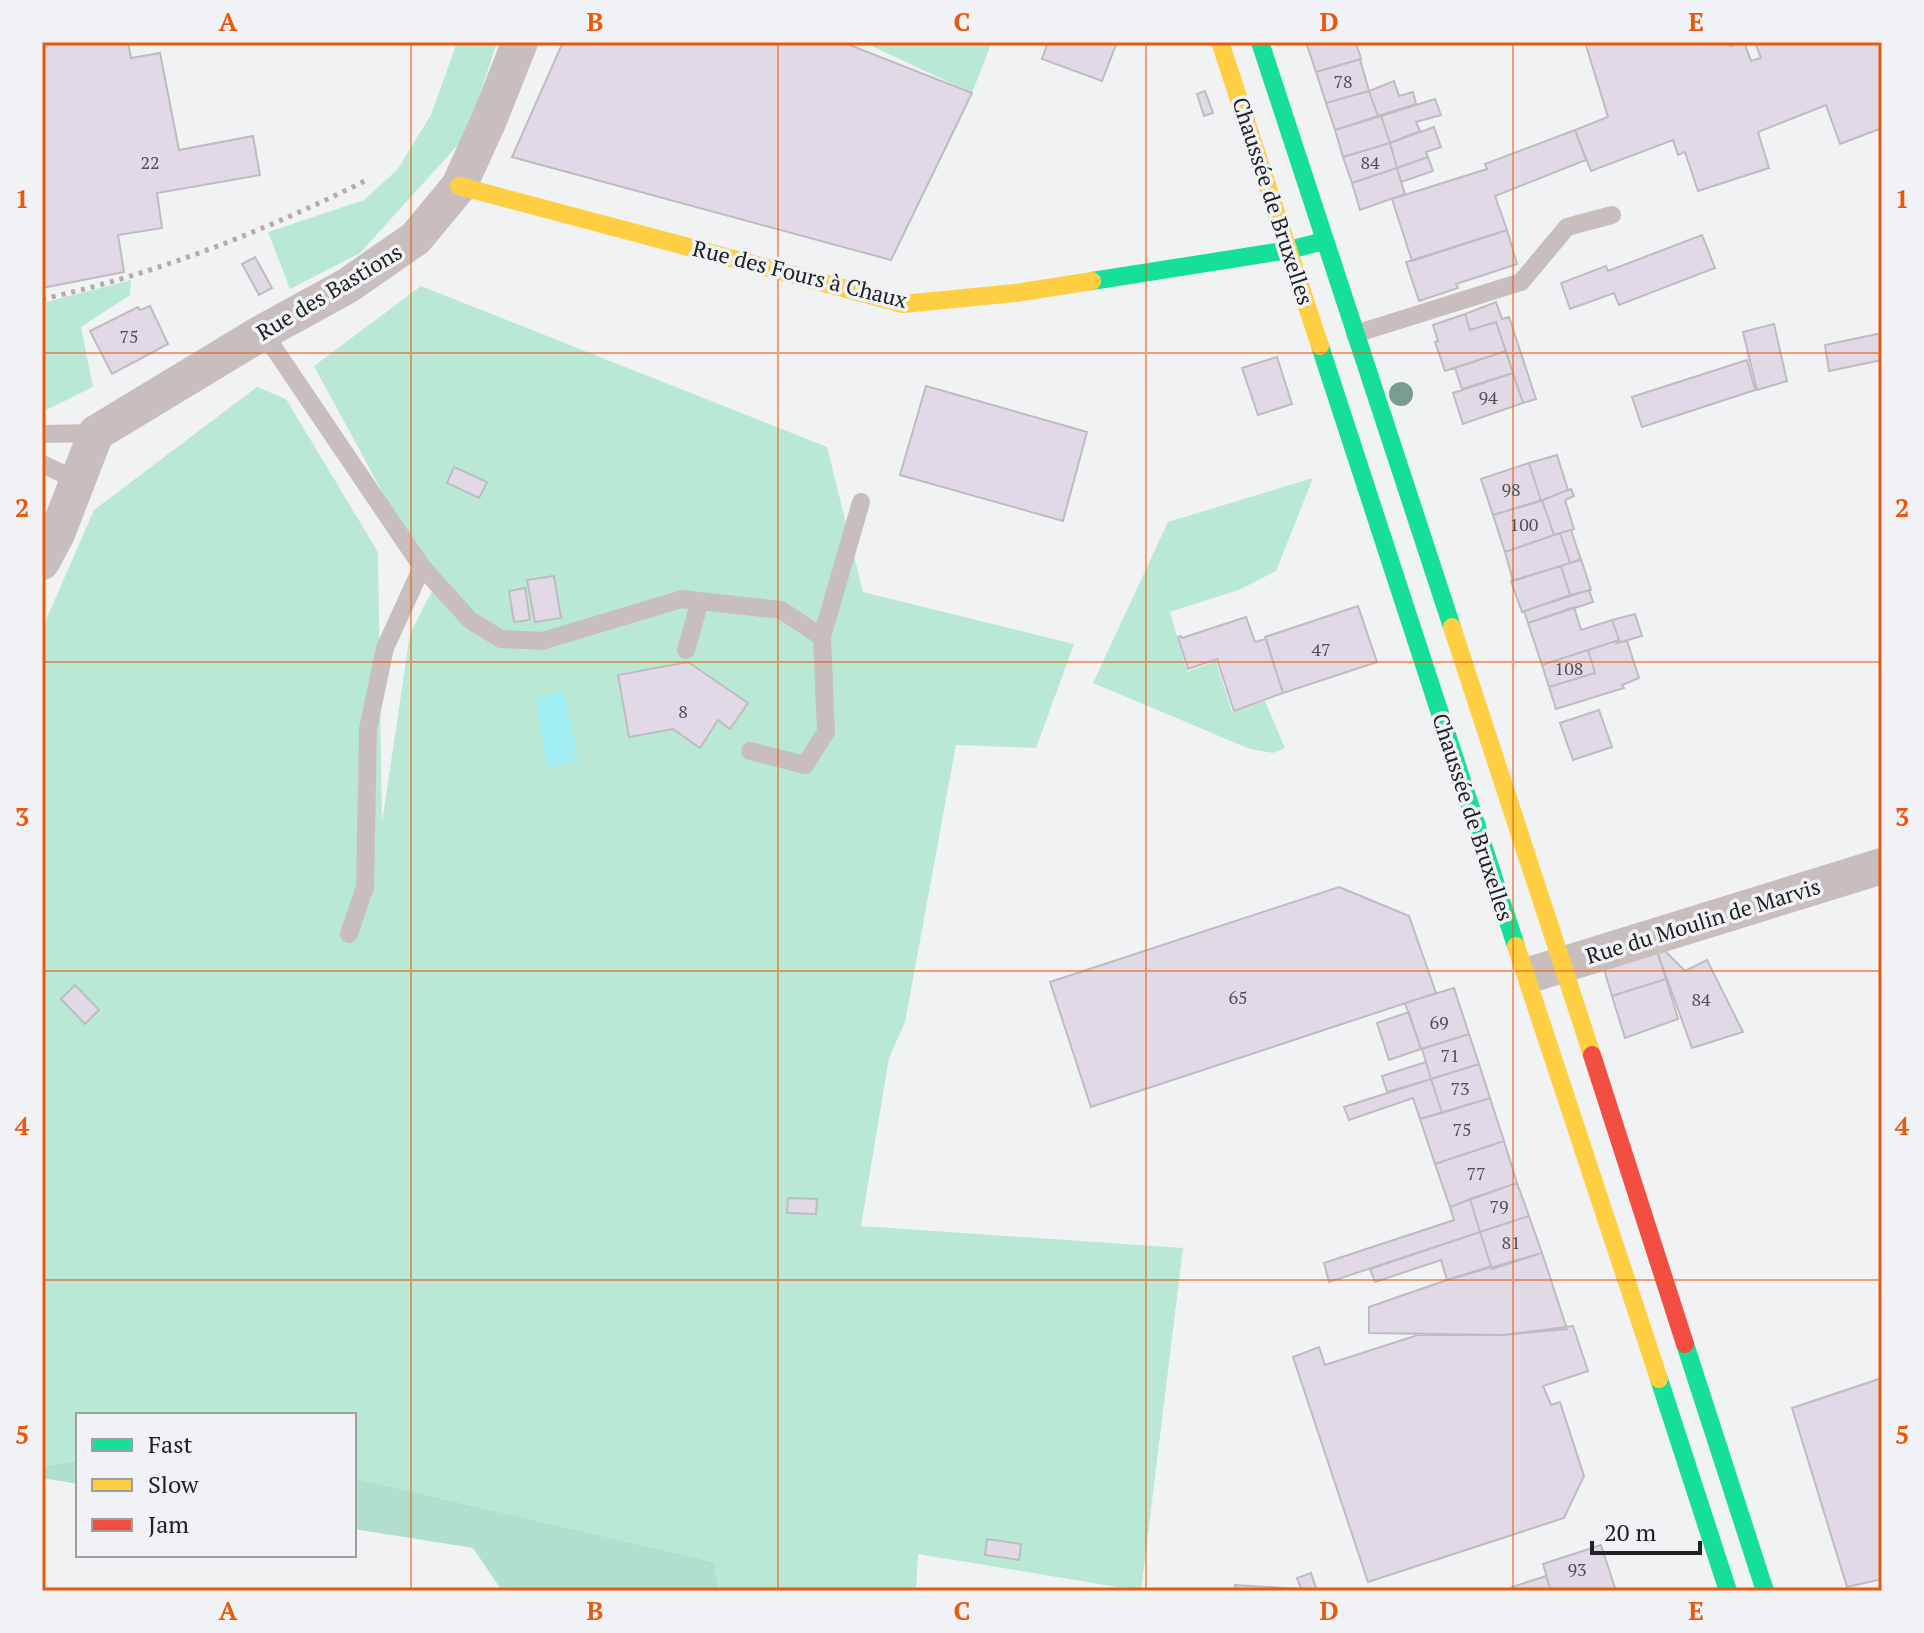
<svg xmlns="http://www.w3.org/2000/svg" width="1924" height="1633" viewBox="0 0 1924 1633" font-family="'PT Serif',serif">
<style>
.green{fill:#b9e9d5}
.forest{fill:#b0e0cd}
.water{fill:#a2eff3}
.building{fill:#e2d9e6;stroke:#bdbdbf;stroke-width:2}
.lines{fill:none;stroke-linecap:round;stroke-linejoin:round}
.path{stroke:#b3acad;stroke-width:5;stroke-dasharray:4 6;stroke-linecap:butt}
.lane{stroke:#c9bebe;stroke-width:18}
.street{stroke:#c9bebe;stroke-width:36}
.fast{stroke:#16e098;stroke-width:18}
.slow{stroke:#ffcf43;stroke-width:18}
.jam{stroke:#f24e42;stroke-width:18}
.tree{fill:#779d91}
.grid{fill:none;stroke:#e8590c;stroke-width:2;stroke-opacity:0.55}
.labels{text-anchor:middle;stroke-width:7;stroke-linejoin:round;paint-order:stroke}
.number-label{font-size:18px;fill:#515054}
.street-label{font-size:22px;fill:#212223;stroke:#f0f2f5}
.neatline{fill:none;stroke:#e8590c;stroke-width:3}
.grid-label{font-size:26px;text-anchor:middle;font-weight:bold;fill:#e8590c}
</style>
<rect width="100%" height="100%" fill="#f1f2f4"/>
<path class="green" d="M457 42H497L466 136 360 253 290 289 268 232 364 200 397 170 431 115Z
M863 42H992L972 93Z
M131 280 130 295 81 327 93 387 42 412V303Z
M421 286 827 447 863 592 1074 644 1036 748 956 745 905 1022 889 1058 861 1226 1183 1248 1141 1591 918 1554 916 1591H719L714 1562 354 1478V1415H78V1461L42 1466V629L94 510 257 387 286 399 378 552 382 823 410 634 434 587 314 366Z
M1313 478 1276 571 1241 589 1170 612 1187 672 1216 661 1232 712 1265 701 1285 748 1273 753 1250 749 1093 683 1168 522Z"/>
<path class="forest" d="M78 1461V1484L42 1478V1466Z
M354 1478 714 1562 719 1591H502L473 1548 354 1529Z"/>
<path class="water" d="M563 690 579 759 547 768 536 699Z"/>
<path class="building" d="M42 42H128L131 58 160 53 179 150 253 136 260 175 157 193 162 228 118 235 124 272 42 288Z
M563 42H842L972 93 891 260 512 157Z
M1048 42H1117L1102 81 1042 59Z
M1306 42H1356L1361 59 1316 72Z
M1585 42H1729L1730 46 1744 42 1751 61 1761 58 1755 42H1882V128L1840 144 1826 105 1758 132 1769 168 1698 191 1685 152 1678 155 1673 140 1591 171 1575 130 1608 117Z
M1360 59 1369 91 1326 103 1316 72Z
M1394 81 1399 96 1413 92 1416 104 1378 116 1369 91Z
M1205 91 1213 113 1204 116 1197 94Z
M1369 91 1378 116 1335 130 1326 103Z
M1435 99 1441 115 1416 122 1420 131 1390 143 1381 116Z
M1381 116 1390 143 1343 157 1335 130Z
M1434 127 1441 147 1426 152 1428 157 1397 168 1390 143Z
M1575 130 1586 160 1495 196 1507 230 1412 261 1392 199 1487 169 1485 164Z
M1390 143 1397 168 1352 183 1343 157Z
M1428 157 1433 171 1401 182 1397 168Z
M1397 168 1405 194 1360 210 1352 183Z
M1507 230 1517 264 1456 284 1458 288 1419 301 1406 262Z
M1702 235 1715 268 1619 305 1614 293 1570 309 1561 283 1606 266 1608 271Z
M255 257 272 288 259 295 242 264Z
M1496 302 1502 319 1509 317 1536 399 1523 403 1496 322 1470 330 1465 314Z
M150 306 168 344 112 374 90 331 138 307 140 310Z
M1465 314 1470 330 1496 322 1506 351 1445 371 1435 342 1438 341 1433 325Z
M1774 324 1787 381 1757 390 1743 332Z
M1882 333V360L1829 371 1825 345Z
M1506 351 1513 373 1462 389 1455 368Z
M1277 357 1292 404 1258 415 1242 368Z
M1747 360 1755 390 1642 427 1632 397Z
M1513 373 1523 403 1463 424 1453 393Z
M926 386 1087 432 1063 521 900 475Z
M1557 455 1568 490 1541 501 1529 463Z
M1529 463 1541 501 1493 515 1481 479Z
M454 467 487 482 479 498 447 483Z
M1571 489 1574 496 1565 500 1574 529 1554 535 1542 500Z
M1542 500 1554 535 1505 552 1493 515Z
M1571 530 1581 560 1570 563 1560 533Z
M1560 533 1570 563 1513 581 1505 552Z
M1581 559 1591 590 1570 595 1561 566Z
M1561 566 1570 595 1522 612 1511 581Z
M554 576 561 618 535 622 527 580Z
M525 588 530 620 514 622 509 591Z
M1589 590 1593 602 1528 623 1524 611Z
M1358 606 1377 662 1283 693 1265 637Z
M1574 607 1581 630 1612 620 1619 640 1542 665 1528 623Z
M1635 614 1642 636 1617 643 1619 640 1612 620Z
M1246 617 1255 642 1266 639 1283 693 1234 711 1217 659 1188 669 1178 637 1181 636 1182 638Z
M1616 641 1617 643 1627 641 1639 678 1622 685 1624 688 1556 709 1549 687 1595 673 1588 650Z
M1588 650 1595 673 1549 687 1542 665Z
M688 662 748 703 730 729 718 720 700 748 673 729 629 737 618 675Z
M1599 710 1612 747 1573 760 1560 723Z
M1339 887 1409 916 1436 993 1091 1107 1050 982Z
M1656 949 1666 979 1612 996 1603 966Z
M1664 950 1685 971 1707 960 1743 1032 1692 1048 1657 951Z
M1666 979 1678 1019 1625 1038 1612 996Z
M75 985 99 1010 85 1024 61 999Z
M1454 988 1469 1034 1421 1049 1405 1003Z
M1409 1012 1421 1049 1389 1060 1377 1023Z
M1469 1034 1479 1064 1431 1079 1422 1049Z
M1426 1062 1431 1079 1387 1092 1382 1076Z
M1479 1064 1490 1098 1442 1113 1431 1079Z
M1431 1079 1442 1113 1420 1119 1413 1098 1349 1120 1344 1107Z
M1490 1098 1504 1141 1435 1164 1420 1119Z
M1504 1141 1517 1183 1450 1207 1435 1164Z
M1517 1183 1529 1216 1480 1232 1470 1199Z
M788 1198 817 1199 816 1214 787 1213Z
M1470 1199 1480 1232 1329 1282 1324 1263 1454 1220 1450 1207Z
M1529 1216 1542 1253 1492 1269 1480 1232Z
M1480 1232 1491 1266 1447 1280 1441 1260 1375 1282 1370 1269Z
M1542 1253 1567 1329 1503 1335 1369 1333V1307L1447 1280Z
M1573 1326 1588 1371 1543 1386 1551 1405 1560 1402 1584 1476 1564 1518 1368 1582 1293 1357 1319 1347 1325 1365 1418 1335H1503Z
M1882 1378V1579L1847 1587 1792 1408Z
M987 1539 1021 1544 1019 1560 985 1555Z
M1601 1545 1616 1591H1551L1543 1564Z
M1311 1573 1317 1591H1235V1585L1301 1589 1297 1578Z
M1546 1576 1551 1591H1514L1512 1587Z"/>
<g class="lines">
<path class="path" d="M42 299C154 275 262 232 365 181"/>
<path class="lane" d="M263 332 422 567 385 648 368 729 365 887 349 934
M1355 334 1521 282 1567 227 1612 215
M42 434 96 433
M42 464 77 480
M422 567 470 620 501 639 542 641 682 599 781 610 822 637 826 732 805 765 750 751
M822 637 861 502
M686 650 700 601"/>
<path class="street" d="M42 562 57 534 96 433 263 332 347 286 416 238 459 186 489 120 520 42
M1536 973 1882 866"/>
<path class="fast" d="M1260 42 1452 627
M1092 281 1289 250 1324 241
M1320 346 1516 946
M1685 1344 1765 1591
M1659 1379 1728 1591"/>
<path class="slow" d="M1220 42 1320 346
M459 186 903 304 1015 293 1092 281
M1452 627 1592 1055
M1516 946 1659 1379"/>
<path class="jam" d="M1592 1055 1685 1344"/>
</g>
<circle class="tree" cx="1401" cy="394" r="12"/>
<path class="grid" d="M411 42V1591M778 42V1591M1146 42V1591M1513 42V1591M42 353H1882M42 662H1882M42 971H1882M42 1280H1882"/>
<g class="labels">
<g class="number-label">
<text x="1343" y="88">78</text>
<text x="150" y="169">22</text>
<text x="1370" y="169">84</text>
<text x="129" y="343">75</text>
<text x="1488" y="404">94</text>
<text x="1511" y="496">98</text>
<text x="1524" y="531">100</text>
<text x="1321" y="656">47</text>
<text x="1569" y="675">108</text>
<text x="683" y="718">8</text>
<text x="1238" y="1004">65</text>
<text x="1701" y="1006">84</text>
<text x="1439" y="1029">69</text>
<text x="1450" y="1062">71</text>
<text x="1460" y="1095">73</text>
<text x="1462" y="1136">75</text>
<text x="1476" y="1180">77</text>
<text x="1499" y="1213">79</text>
<text x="1511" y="1249">81</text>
<text x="1577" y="1576">93</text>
</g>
<g class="street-label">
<text transform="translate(1273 201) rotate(72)" y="8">Chaussée de Bruxelles</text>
<text transform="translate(800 274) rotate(14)" y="8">Rue des Fours à Chaux</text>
<text transform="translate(329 292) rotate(-31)" y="8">Rue des Bastions</text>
<text transform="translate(1473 817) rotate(72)" y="8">Chaussée de Bruxelles</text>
<text transform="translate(1703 921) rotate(-17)" y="8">Rue du Moulin de Marvis</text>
</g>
</g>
<rect width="1924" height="1633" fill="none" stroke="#f0f2f5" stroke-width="88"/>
<rect x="76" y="1413" width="280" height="144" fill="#f0f2f5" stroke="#9d9fa1" stroke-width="2"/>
<rect x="92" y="1439" width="40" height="12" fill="#16e098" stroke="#9d9fa1" stroke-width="2"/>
<text x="148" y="1453" font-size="24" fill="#212223">Fast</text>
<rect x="92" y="1479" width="40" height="12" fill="#ffcf43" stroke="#9d9fa1" stroke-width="2"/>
<text x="148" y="1493" font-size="24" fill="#212223">Slow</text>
<rect x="92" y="1519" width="40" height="12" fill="#f24e42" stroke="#9d9fa1" stroke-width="2"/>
<text x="148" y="1533" font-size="24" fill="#212223">Jam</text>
<path d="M1592 1541v12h108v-12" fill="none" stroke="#212223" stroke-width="4"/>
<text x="1604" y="1541" font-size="24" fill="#212223" stroke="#f0f2f5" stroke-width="6" paint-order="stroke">20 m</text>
<rect x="44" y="44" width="1836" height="1545" class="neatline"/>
<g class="grid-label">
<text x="228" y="31">A</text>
<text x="595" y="31">B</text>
<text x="962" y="31">C</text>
<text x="1329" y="31">D</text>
<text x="1696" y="31">E</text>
<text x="22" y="208">1</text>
<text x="1902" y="208">1</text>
<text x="22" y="517">2</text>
<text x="1902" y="517">2</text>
<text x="22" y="826">3</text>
<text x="1902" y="826">3</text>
<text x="22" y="1135">4</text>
<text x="1902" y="1135">4</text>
<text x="22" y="1444">5</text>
<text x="1902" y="1444">5</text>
<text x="228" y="1620">A</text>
<text x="595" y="1620">B</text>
<text x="962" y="1620">C</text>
<text x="1329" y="1620">D</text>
<text x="1696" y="1620">E</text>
</g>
</svg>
